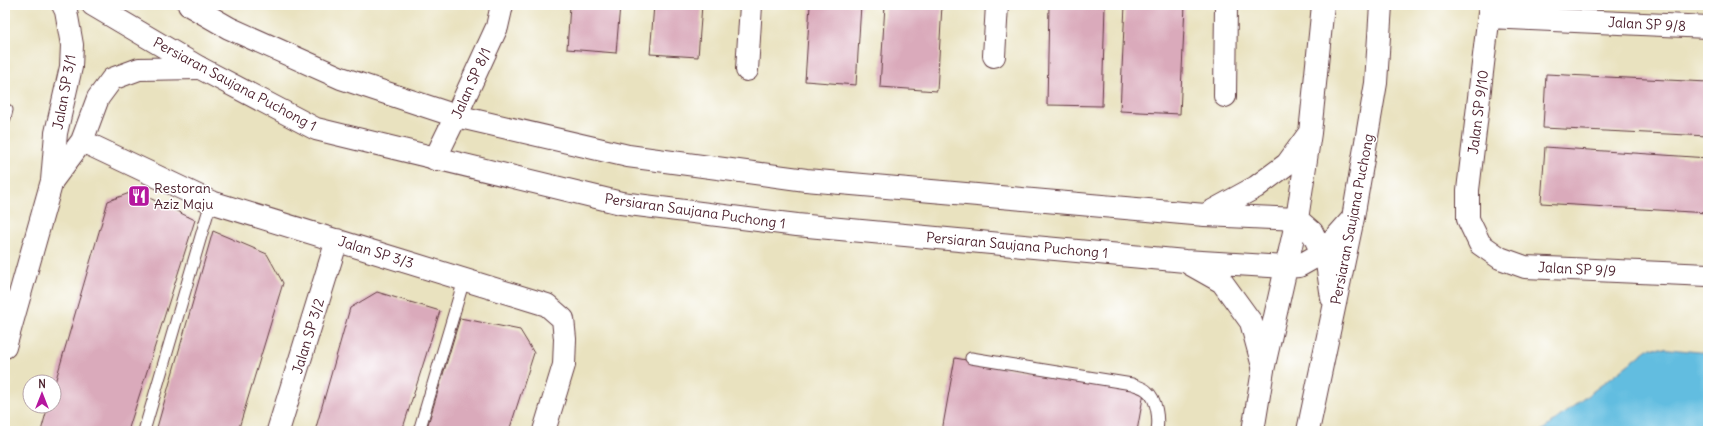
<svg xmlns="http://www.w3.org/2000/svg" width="1713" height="436" viewBox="0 0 1713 436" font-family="Delius,sans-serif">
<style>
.water{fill:#62bde0;stroke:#566e86}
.building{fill:#daaabb}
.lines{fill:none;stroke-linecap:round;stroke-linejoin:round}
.service-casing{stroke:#623c41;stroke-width:13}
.minor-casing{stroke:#623c41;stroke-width:24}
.tertiary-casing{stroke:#623c41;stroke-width:24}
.service{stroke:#fff;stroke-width:11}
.minor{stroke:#fff;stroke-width:22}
.tertiary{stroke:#fff;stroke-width:22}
.labels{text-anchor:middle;stroke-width:3;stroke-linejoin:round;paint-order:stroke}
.street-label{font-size:14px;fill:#4a1f2b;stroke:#fff}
.poi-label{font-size:14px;fill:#4a1f2b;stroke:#fff;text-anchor:start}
</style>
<rect width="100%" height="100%" fill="#fff"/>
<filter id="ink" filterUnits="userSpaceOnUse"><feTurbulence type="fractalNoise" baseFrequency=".025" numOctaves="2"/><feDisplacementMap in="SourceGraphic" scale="8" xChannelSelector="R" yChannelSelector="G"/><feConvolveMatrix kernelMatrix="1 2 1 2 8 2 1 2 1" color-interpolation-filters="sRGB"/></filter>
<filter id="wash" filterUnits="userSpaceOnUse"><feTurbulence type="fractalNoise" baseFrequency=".012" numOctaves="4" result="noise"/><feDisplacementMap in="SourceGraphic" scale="16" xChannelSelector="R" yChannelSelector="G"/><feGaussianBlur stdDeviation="0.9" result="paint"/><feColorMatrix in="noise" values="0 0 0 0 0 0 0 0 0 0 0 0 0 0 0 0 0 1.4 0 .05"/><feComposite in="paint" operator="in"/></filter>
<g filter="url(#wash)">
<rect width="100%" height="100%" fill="#e9e2bf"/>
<path class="water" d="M1651 347 1708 353V431H1541Z"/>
<g id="blocks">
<path class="building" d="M570 5H620L616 53 567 49Z
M654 5H702L698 57 650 54Z
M810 5H861L856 85 805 81Z
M885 5H942L937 91 880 87Z
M1049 5H1105L1102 106 1047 105Z
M1125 5H1185L1180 114 1120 111Z
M1546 74 1708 82V136L1543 128Z
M1545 147 1708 158V213L1541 203Z
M135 191 195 220 128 431H41L48 406H54V386L108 201Z
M213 231 267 254 283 283 238 431H156Z
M377 292 440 311 402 431H315L350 308Z
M460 318 520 330 534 353 509 431H426Z
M955 358 1144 392 1137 431H942Z"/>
</g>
</g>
<g filter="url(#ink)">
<use href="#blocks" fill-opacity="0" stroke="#623c41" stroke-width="1"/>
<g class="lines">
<g class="service-casing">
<path id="service" d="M5 118 7 110
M971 358 1132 384C1136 386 1143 387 1147 391 1157 399 1159 419 1157 431
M144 431 211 202
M419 431 464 280"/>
</g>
<g class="minor-casing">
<path id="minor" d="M1490 5 1468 190V219L1480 244 1500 258 1525 267 1708 275
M1489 17 1708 27
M994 56 997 5
M747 70 751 5
M1225 96 1226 5
M82 141 211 202 547 305 563 319 565 339 564 365 544 431
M435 159 456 116 497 27 502 5
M52 181 82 141 98 98 112 79 139 69 200 68
M5 347 52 181 56 133 71 67 72 45 66 11 63 5
M278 431 337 240"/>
</g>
<g class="tertiary-casing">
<path id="tertiary" d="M93 5 200 68 316 129 621 203 797 225 1185 261 1287 267 1299 266 1322 253 1353 218
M189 5 229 28 341 78 456 116 628 156 806 180 1205 215 1297 219
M1205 215 1256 187 1287 164 1308 135
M1297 219 1312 232 1327 263 1332 298
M1190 264 1222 282 1251 322 1263 366
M1253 431 1263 370 1297 219 1310 133 1323 5
M1308 431 1353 218 1376 83 1381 5"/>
</g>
<use href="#service" class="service"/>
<use href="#minor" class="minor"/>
<use href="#tertiary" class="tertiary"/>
</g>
</g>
<defs>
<g id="restaurant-square" transform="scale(1.15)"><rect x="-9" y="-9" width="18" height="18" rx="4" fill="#b5179e" stroke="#fff"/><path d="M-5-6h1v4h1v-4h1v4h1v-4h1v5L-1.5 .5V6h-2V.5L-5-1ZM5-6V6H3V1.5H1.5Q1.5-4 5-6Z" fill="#fff"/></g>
</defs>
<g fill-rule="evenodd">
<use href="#restaurant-square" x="139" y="196"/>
</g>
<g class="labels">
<g class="street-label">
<text transform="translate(1647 24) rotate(3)" y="5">Jalan SP 9/8</text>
<text transform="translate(471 83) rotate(-66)" y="5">Jalan SP 8/1</text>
<text transform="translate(235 84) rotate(28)" y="5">Persiaran Saujana Puchong 1</text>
<text transform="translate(64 92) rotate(-80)" y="5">Jalan SP 3/1</text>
<text transform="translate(1478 112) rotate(-83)" y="5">Jalan SP 9/10</text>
<text transform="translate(695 211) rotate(8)" y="5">Persiaran Saujana Puchong 1</text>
<text transform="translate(1352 219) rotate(-79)" y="5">Persiaran Saujana Puchong</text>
<text transform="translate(1017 245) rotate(5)" y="5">Persiaran Saujana Puchong 1</text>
<text transform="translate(376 252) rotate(17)" y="5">Jalan SP 3/3</text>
<text transform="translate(1577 269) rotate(3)" y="5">Jalan SP 9/9</text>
<text transform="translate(308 336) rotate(-73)" y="5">Jalan SP 3/2</text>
</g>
<g class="poi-label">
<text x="154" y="193">Restoran<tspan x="154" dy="16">Aziz Maju</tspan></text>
</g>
</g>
<rect width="1713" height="436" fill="none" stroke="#fff" stroke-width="20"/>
<g transform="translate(42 394)"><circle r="19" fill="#ffffff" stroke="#b7a5aa"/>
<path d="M0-3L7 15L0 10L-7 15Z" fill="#b5179e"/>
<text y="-6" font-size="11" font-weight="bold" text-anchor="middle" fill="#4a1f2b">N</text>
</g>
</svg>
